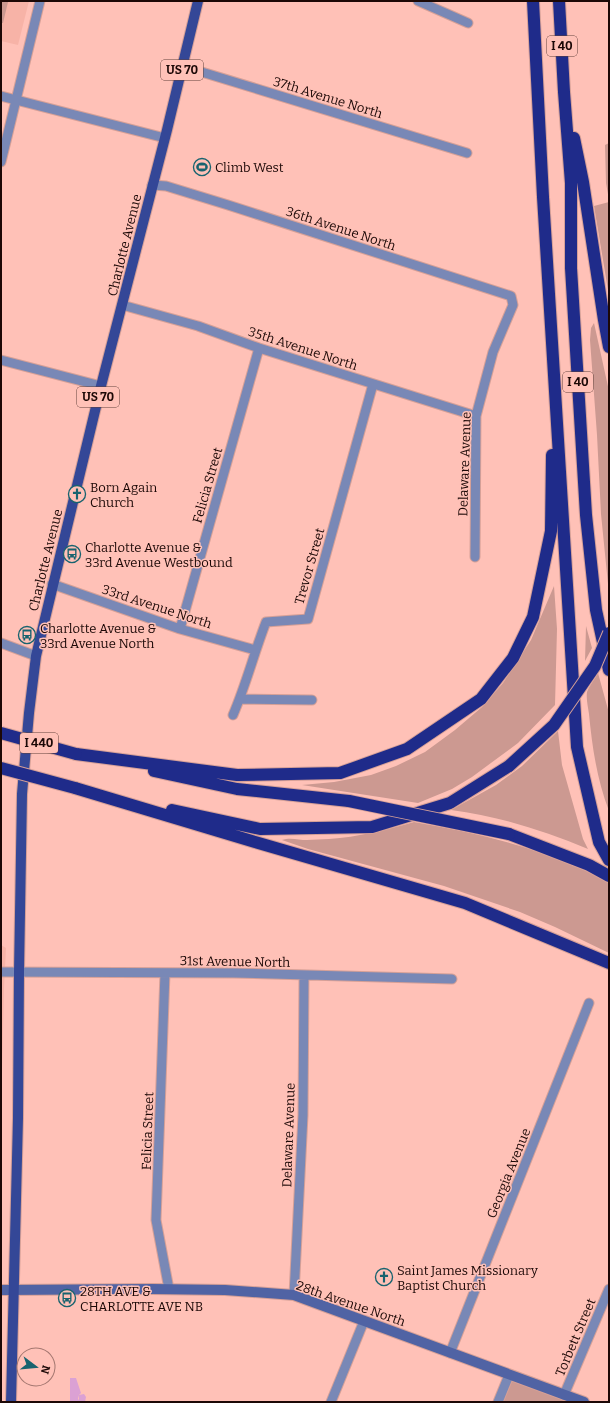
<svg xmlns="http://www.w3.org/2000/svg" width="610" height="1403" viewBox="0 0 610 1403" font-family="Bitter,serif">
<style>
.built{fill:#f7b3a7}
.green{fill:#cc9991}
.water{fill:#dba1d4}
.lines{fill:none;stroke-linecap:round;stroke-linejoin:round}
.street-casing{stroke:#d6a097;stroke-width:11}
.secondary-casing{stroke:#d6a097;stroke-width:12}
.primary-casing{stroke:#d6a097;stroke-width:12}
.highway-casing{stroke:#d6a097;stroke-width:14}
.street{stroke:#7988b6;stroke-width:9}
.secondary{stroke:#5063a4;stroke-width:10}
.primary{stroke:#344797;stroke-width:10}
.highway{stroke:#1f2b8a;stroke-width:12}
.highway-bridge-casing{stroke:#d6a097;stroke-width:14;stroke-linecap:butt}
.highway-bridge{stroke:#1f2b8a;stroke-width:12}
.labels{text-anchor:middle;stroke-width:3;stroke-linejoin:round;paint-order:stroke}
.shield{fill:#ffc1b7;stroke:#60403b;stroke-width:1}
.shield-label{font-size:12px;font-weight:bold;fill:#1c0806}
.street-label{font-size:13px;fill:#1c0806;stroke:#ffc1b7}
.poi-label{font-size:13px;fill:#1c0806;stroke:#ffc1b7;text-anchor:start}
</style>
<rect width="100%" height="100%" fill="#ffc1b7"/>
<path class="built" d="M1 1H29L18 45 1 41Z
M1 945 6 948 4 988 1 1114Z"/>
<path class="green" d="M1 1 8 2 3 23H1Z
M609 143V200L606 183 605 145Z
M609 202V296L594 206Z
M594 323 609 391V594L601 514 597 435 590 340 591 328Z
M554 586 557 629 555 705 518 743 472 777 452 789 418 803 302 785 334 782 371 775 396 766 425 752 455 730 482 707 503 683 531 640Z
M586 626 592 648 585 661Z
M598 673 609 713V811C597 780 592 746 589 714 588 707 586 699 587 692 589 686 595 679 598 673Z
M558 731 562 765 583 839 588 849C544 831 499 816 451 810L496 785 522 766Z
M414 822C483 834 547 849 609 882V953L555 927 520 912 444 886 308 849 282 840C290 837 299 840 307 840 314 840 321 839 329 839 358 837 386 830 414 822Z
M509 1375 584 1402H498Z"/>
<path class="water" d="M70 1378H76L81 1393 79 1395 78 1399 79 1400V1395L84 1394 86 1397 85 1402H70Z"/>
<g class="lines">
<g class="street-casing">
<path id="street" d="M418 1 468 23
M182 66 467 153
M1 96 165 138
M1 162 40 1
M152 185 166 186 228 205 511 296 513 305 493 352 476 416 475 557
M122 305 198 326 259 348 476 416
M1 360 101 386
M52 584 180 629 255 650
M180 629 259 348
M1 643 36 656
M240 699 312 700
M233 715C246 685 254 653 266 622L308 619 373 384
M1 972 234 973 452 979
M165 973 156 1220 169 1289
M294 1295 303 1115 304 975
M450 1353 589 1003
M564 1395 609 1289
M331 1402 364 1321
M498 1402 509 1375"/>
</g>
<g class="secondary-casing">
<path id="secondary" d="M1 1290 152 1289 225 1290 294 1295 584 1402"/>
</g>
<g class="primary-casing">
<path id="primary" d="M11 1402 18 1118 19 972 22 794 29 713 36 656 101 386 167 130 198 1"/>
</g>
<g class="highway-casing">
<path id="highway" d="M533 1 543 197 577 747 599 842 609 860
M559 1 564 92 571 183V268L586 515 596 610 609 670
M574 138 583 182 604 320 609 347
M76 754 237 775 340 773 407 749 481 699 513 658 533 617 551 531 552 455
M154 771 237 789 349 801
M75 788 255 842 465 903 609 963
M172 810 260 829 372 827 450 803 509 766
M509 834 589 865 609 876"/>
</g>
<use href="#street" class="street"/>
<use href="#secondary" class="secondary"/>
<use href="#primary" class="primary"/>
<use href="#highway" class="highway"/>
<g class="highway-bridge-casing">
<path id="highway-bridge" d="M1 733 76 754
M509 766 554 725 595 666 609 633
M1 768 75 788
M349 801 509 834"/>
</g>
<use href="#highway-bridge" class="highway-bridge"/>
</g>
<defs>
<g id="stadium-ring" transform="scale(0.9)"><circle r="9.5" fill="#ffc1b7" stroke="#18636f" stroke-width="1.5"/><path d="M0-5a6.5 5 0 1 0 0 10a6.5 5 0 1 0 0-10ZM-3.5-1.8h7v3.6h-7Z" fill="#18636f"/></g>
<g id="church-ring" transform="scale(0.9)"><circle r="9.5" fill="#ffc1b7" stroke="#18636f" stroke-width="1.5"/><path d="M-1.2-6h2.4v3.5h3.3v2.4h-3.3V6h-2.4V-.1h-3.3v-2.4h3.3Z" fill="#18636f"/></g>
<g id="bus-ring" transform="scale(0.9)"><circle r="9.5" fill="#ffc1b7" stroke="#18636f" stroke-width="1.5"/><path d="M-5-6H5V4H4V6H2V4H-2V6H-4V4H-5ZM-3.5-4V0h7V-4ZM-3.5 1.2v1.5H-2V1.2ZM2 1.2v1.5H3.5V1.2Z" fill="#18636f"/></g>
</defs>
<g fill-rule="evenodd">
<use href="#stadium-ring" x="202" y="167"/>
<use href="#church-ring" x="77" y="494"/>
<use href="#bus-ring" x="72" y="554"/>
<use href="#bus-ring" x="27" y="635"/>
<use href="#church-ring" x="384" y="1277"/>
<use href="#bus-ring" x="67" y="1298"/>
</g>
<g class="labels">
<g class="shield">
<rect x="547" y="36" width="30" height="20" rx="3"/>
<rect x="161" y="60" width="42" height="20" rx="3"/>
<rect x="563" y="372" width="30" height="20" rx="3"/>
<rect x="77" y="387" width="42" height="20" rx="3"/>
<rect x="20" y="733" width="38" height="20" rx="3"/>
</g>
<g class="shield-label">
<text x="562" y="50">I 40</text>
<text x="182" y="74">US 70</text>
<text x="578" y="386">I 40</text>
<text x="98" y="401">US 70</text>
<text x="39" y="747">I 440</text>
</g>
<g class="street-label">
<text transform="translate(328 97) rotate(17)" y="5">37th Avenue North</text>
<text transform="translate(341 228) rotate(18)" y="5">36th Avenue North</text>
<text transform="translate(124 245) rotate(-76)" y="5">Charlotte Avenue</text>
<text transform="translate(303 348) rotate(18)" y="5">35th Avenue North</text>
<text transform="translate(464 464) rotate(-88)" y="5">Delaware Avenue</text>
<text transform="translate(207 485) rotate(-74)" y="5">Felicia Street</text>
<text transform="translate(45 560) rotate(-76)" y="5">Charlotte Avenue</text>
<text transform="translate(309 566) rotate(-74)" y="5">Trevor Street</text>
<text transform="translate(157 606) rotate(18)" y="5">33rd Avenue North</text>
<text transform="translate(235 961) rotate(1)" y="5">31st Avenue North</text>
<text transform="translate(147 1131) rotate(-88)" y="5">Felicia Street</text>
<text transform="translate(288 1135) rotate(-88)" y="5">Delaware Avenue</text>
<text transform="translate(508 1173) rotate(-68)" y="5">Georgia Avenue</text>
<text transform="translate(351 1303) rotate(19)" y="5">28th Avenue North</text>
<text transform="translate(575 1337) rotate(-67)" y="5">Torbett Street</text>
</g>
<g class="poi-label">
<text x="215" y="172">Climb West</text>
<text x="90" y="492">Born Again<tspan x="90" dy="15">Church</tspan></text>
<text x="85" y="552">Charlotte Avenue &amp;<tspan x="85" dy="15">33rd Avenue Westbound</tspan></text>
<text x="40" y="633">Charlotte Avenue &amp;<tspan x="40" dy="15">33rd Avenue North</tspan></text>
<text x="397" y="1275">Saint James Missionary<tspan x="397" dy="15">Baptist Church</tspan></text>
<text x="80" y="1296">28TH AVE &amp;<tspan x="80" dy="15">CHARLOTTE AVE NB</tspan></text>
</g>
</g>
<rect width="610" height="1403" fill="none" stroke="#1c0806" stroke-width="4"/>
<g transform="translate(36 1367) rotate(106)"><circle r="19" fill="#ffc1b7" stroke="#a47770"/>
<path d="M0-3L7 15L0 10L-7 15Z" fill="#18636f"/>
<text y="-6" font-size="11" font-weight="bold" text-anchor="middle" fill="#1c0806">N</text>
</g>
</svg>
